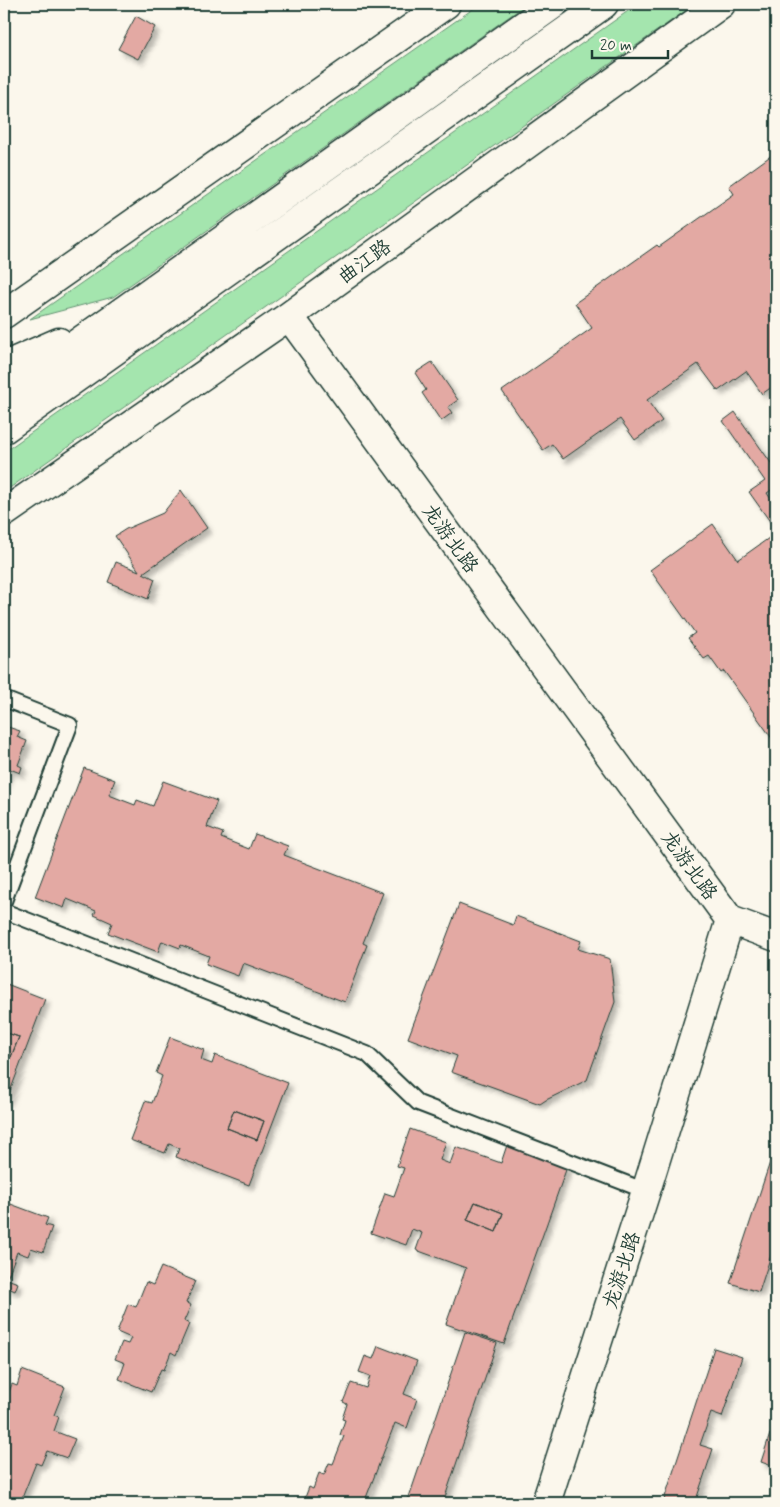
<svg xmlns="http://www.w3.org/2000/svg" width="780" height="1507" viewBox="0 0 780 1507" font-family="Mynerve,'LXGW WenKai TC',sans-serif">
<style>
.green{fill:#a4e5ae;stroke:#629171}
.building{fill:#e3a9a3;stroke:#1f3d34;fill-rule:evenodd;filter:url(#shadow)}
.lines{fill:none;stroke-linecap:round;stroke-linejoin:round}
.lane-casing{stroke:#1f3d34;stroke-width:18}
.secondary-casing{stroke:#1f3d34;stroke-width:31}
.highway-casing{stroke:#1f3d34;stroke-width:31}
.lane{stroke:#fbf7ec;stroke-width:14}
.secondary{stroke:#fbf7ec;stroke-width:28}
.highway{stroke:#fbf7ec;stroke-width:28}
.labels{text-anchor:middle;stroke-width:4;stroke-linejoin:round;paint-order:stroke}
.street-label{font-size:20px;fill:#1f3d34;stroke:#fbf7ec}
</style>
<defs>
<filter id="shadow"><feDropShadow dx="4.5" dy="4.5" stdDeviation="2.5" flood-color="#0004"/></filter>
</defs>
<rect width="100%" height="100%" fill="#fbf7ec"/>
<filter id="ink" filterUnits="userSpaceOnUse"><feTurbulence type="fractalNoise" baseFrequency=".02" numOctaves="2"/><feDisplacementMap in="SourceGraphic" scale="10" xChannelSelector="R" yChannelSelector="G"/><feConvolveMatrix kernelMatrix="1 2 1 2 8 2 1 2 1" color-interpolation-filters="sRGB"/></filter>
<g filter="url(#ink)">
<path class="green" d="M480 4H527L113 297 30 319Z
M638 4H695L4 492V452Z"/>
<path class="building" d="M136 16 155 27 138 59 118 49Z
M776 152V384L762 394 746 371 718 391 698 364 647 400 662 421 635 440 620 419 563 459 552 444 543 450 502 391 592 328 575 303 657 245 659 247 734 194 729 186Z
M432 362 458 400 448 407 452 413 441 421 422 393 426 390 415 373Z
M735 412 776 470V487L767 493 776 507V530L749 492 765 481 723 421Z
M181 490 207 528 143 573 155 579 148 599 108 582 116 562 139 571 115 536 126 529 163 513Z
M713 524 738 560 776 533V744L724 671 721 673 709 656 704 659 688 638 695 633 650 570Z
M8 727 20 731 17 737 27 741 18 765 22 767 20 773 10 769 4 784V737Z
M84 768 115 780 109 795 135 805 137 800 153 806 163 781 217 801 207 827 223 833 221 838 249 849 255 834 288 846 284 855 383 893 363 943 367 945 345 1002 243 963 238 976 206 964 209 956 181 945 180 948 162 941 158 952 108 933 112 923 94 915 96 911 67 899 64 908 35 897Z
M459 904 513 925 516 916 581 941 578 949 610 959 615 1002 587 1080 546 1100 540 1104 451 1072 457 1056 408 1038Z
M4 983 45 999 6 1102 4 1101V1054L11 1057 19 1037 4 1032Z
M4 1032 19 1037 11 1057 4 1054Z
M170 1037 204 1050 201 1060 212 1064 215 1055 288 1083 249 1185 176 1157 179 1148 169 1144 165 1153 130 1140 145 1101 152 1103 162 1076 156 1073ZM234 1110 264 1121 257 1140 227 1128Z
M234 1110 264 1121 257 1140 227 1128Z
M410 1129 446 1142 440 1160 450 1164 456 1147 501 1163 507 1145 567 1167 504 1344 446 1324 466 1268 416 1250 422 1233 412 1229 406 1245 371 1233 385 1193 394 1196 404 1168 397 1166ZM475 1202 503 1213 496 1232 467 1220Z
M776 1144V1240L759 1292 730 1283Z
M475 1202 503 1213 496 1232 467 1220Z
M8 1203 48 1218 45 1225 52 1227 43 1252 31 1248 28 1256 17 1252 7 1279 18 1283 15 1291 4 1286V1207L6 1208Z
M161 1267 195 1281 186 1303 191 1305 184 1321 189 1324 176 1355 171 1352 164 1370 161 1369 151 1392 119 1379 125 1363 115 1359 122 1342 128 1344 131 1338 117 1332 128 1304 136 1307 146 1282 153 1285Z
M465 1332 497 1343 443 1503H407Z
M378 1346 417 1361 404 1394 417 1399 407 1428 395 1423 364 1503H303L309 1487 313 1489 319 1473 324 1475 329 1463 333 1464 344 1436 340 1435 345 1420 342 1419 347 1404 343 1402 351 1383 366 1388 370 1376 359 1372 365 1356 373 1359Z
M714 1348 742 1357 722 1417 711 1413 700 1445 713 1449 695 1503H663Z
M22 1370 65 1387 54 1415 59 1417 54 1431 75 1439 67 1458 47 1451 41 1465 36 1463 20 1503H4V1398L6 1399 12 1384 17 1386Z
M770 1434 776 1436V1482L771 1480 775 1467 761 1462Z"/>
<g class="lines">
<g class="lane-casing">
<path id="lane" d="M4 699 70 725 4 901
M4 911 367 1054 418 1103 646 1191"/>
</g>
<g class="secondary-casing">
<path id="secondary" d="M4 314 446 4
M289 316 730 920 646 1191 546 1503
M4 513 289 316 721 4
M730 920 776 937"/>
</g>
<g class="highway-casing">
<path id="highway" d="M4 366 59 342
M4 395 113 318 554 4
M4 429 604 4"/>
</g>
<use href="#lane" class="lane"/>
<use href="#secondary" class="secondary"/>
<use href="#highway" class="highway"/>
</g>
</g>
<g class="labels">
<g class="street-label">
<text transform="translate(364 261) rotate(-36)" y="7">曲江路</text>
<text transform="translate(451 538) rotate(54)" y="7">龙游北路</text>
<text transform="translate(690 865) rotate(54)" y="7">龙游北路</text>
<text transform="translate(621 1270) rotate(-72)" y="7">龙游北路</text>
</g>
</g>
<rect width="780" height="1507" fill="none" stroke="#fbf7ec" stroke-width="20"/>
<rect x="10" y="10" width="760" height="1487" fill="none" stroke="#1f3d34" stroke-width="2" filter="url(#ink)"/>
<path d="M592 50v8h76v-8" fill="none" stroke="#1f3d34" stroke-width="2.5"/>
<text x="600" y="50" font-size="15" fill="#1f3d34" stroke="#fbf7ec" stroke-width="4" paint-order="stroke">20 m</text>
</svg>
